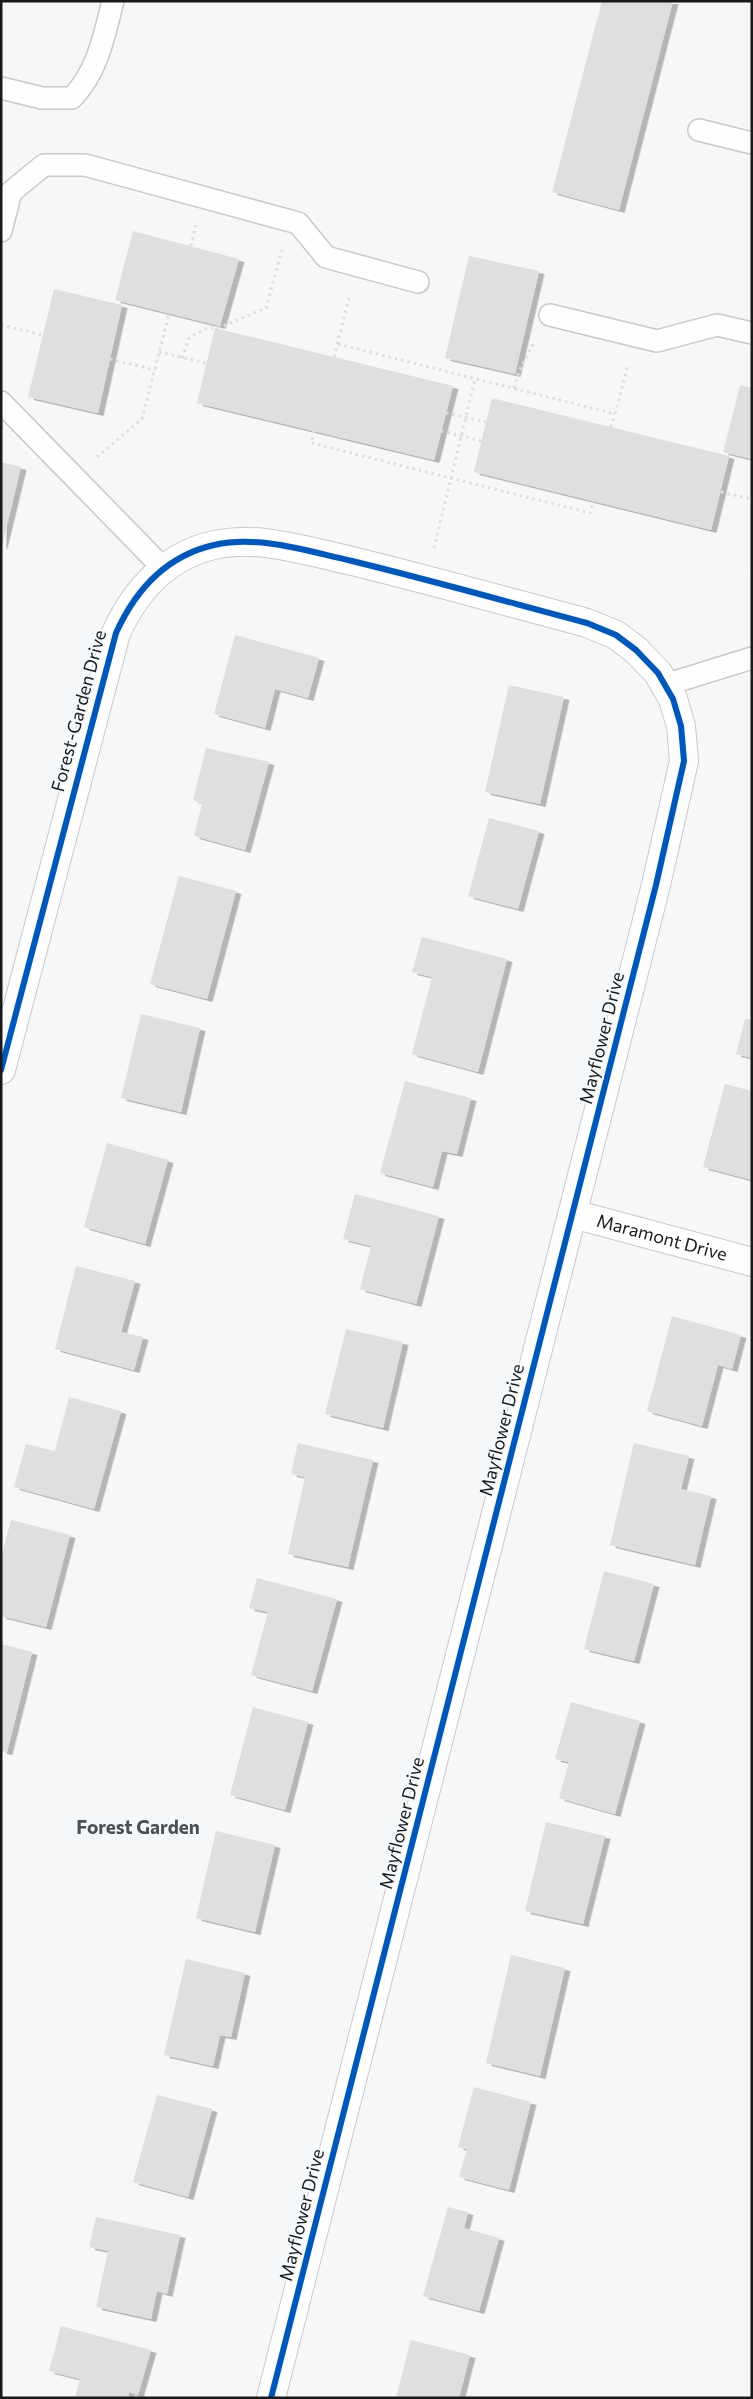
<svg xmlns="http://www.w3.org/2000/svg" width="753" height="2399" viewBox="0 0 753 2399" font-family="Commissioner,sans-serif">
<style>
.building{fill:#dddfe0;filter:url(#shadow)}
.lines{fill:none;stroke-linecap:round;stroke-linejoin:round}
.lane-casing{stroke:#c8c9cb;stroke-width:24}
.street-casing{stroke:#c8c9cb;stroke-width:30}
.path{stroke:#dededf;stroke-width:3;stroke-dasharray:2.5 4;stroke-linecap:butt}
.lane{stroke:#fefefe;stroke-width:21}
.street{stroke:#fefefe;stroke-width:28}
.cycleway-casing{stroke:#f4f8fa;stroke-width:9}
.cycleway{stroke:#0057b8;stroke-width:6}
.labels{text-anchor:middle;stroke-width:4;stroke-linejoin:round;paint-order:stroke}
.street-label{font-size:18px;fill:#18191a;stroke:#f4f8fa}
.neighbourhood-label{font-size:19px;font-weight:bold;fill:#4c5051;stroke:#f4f8fa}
</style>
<defs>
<filter id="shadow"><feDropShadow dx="5.5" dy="3" stdDeviation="0" flood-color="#0004"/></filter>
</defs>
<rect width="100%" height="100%" fill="#f5f7f9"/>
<path class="building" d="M602 1H673L619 210 552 192Z
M133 231 239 259 220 326 115 300Z
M469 256 539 271 515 374 445 358Z
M54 289 122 305 98 413 28 397Z
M215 328 453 386 434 460 197 403Z
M740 385 752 388V459L723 452Z
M492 398 729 456 711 530 474 472Z
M1 462 21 467 2 546H1Z
M235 635 319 658 308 698 275 689 265 728 214 714Z
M509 685 564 697 540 804 485 792Z
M206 748 269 762 245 850 194 836 202 804 193 800Z
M489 818 539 831 518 909 468 896Z
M179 876 236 891 207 999 150 984Z
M422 937 507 959 478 1072 412 1054 432 977 412 972Z
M141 1014 200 1028 181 1112 121 1098Z
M745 1019 752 1020V1058L736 1054Z
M405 1081 471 1098 457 1154 442 1151 433 1187 380 1173Z
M725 1084 752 1091V1180L703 1167Z
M107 1143 168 1160 145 1244 84 1227Z
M355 1194 439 1216 416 1304 360 1289 371 1246 343 1239Z
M76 1266 135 1281 121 1332 143 1337 134 1370 55 1349Z
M672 1316 741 1335 732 1369 718 1365 702 1426 647 1411Z
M346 1329 403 1342 383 1428 325 1414Z
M69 1397 121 1411 94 1509 14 1487 26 1444 55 1451Z
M298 1443 373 1460 348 1567 288 1554 305 1477 291 1474Z
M634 1443 689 1456 681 1489 711 1496 695 1565 610 1545Z
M11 1520 70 1535 46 1627 1 1616V1557Z
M604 1571 654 1584 634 1661 584 1649Z
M257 1578 337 1599 312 1691 251 1675 268 1612 249 1608Z
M1 1644 32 1652 7 1752 1 1751Z
M571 1702 640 1721 615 1814 559 1798 569 1762 555 1759Z
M253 1707 308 1722 285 1810 230 1795Z
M546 1822 605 1836 583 1924 525 1911Z
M216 1831 275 1845 255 1932 196 1918Z
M511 1955 565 1968 540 2076 486 2063Z
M186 1959 245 1973 231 2037 220 2035 213 2066 164 2055Z
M474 2087 531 2102 509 2190 459 2177 467 2149 458 2147Z
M157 2095 212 2109 188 2197 133 2182Z
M448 2207 468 2212 464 2228 499 2238 479 2311 423 2296Z
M96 2217 180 2235 167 2294 157 2291 151 2319 96 2307 108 2251 89 2247Z
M61 2326 151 2350 138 2395 129 2392 128 2398H75L80 2379 49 2371Z
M411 2340 470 2355 459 2398H396Z"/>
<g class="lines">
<g class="lane-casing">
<path id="lane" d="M1 88 42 98H72C98 71 104 36 113 1
M699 130 752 143
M1 231 11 192 44 165H85L298 223 326 257 418 282
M550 315 657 341 717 325 752 333
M1 402 164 569
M665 685 752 658"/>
</g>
<g class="street-casing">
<g id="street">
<path d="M1 1070 116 633C135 591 166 556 214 545 260 535 306 551 352 561 430 580 508 602 587 623L616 635 636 650 658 673 673 699 681 726 684 761 656 885 271 2398"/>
<path id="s1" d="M573 1214 752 1262"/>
</g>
</g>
<path class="path" d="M191 246 196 225
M1 325 43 335
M338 344 615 414 628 365
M159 352 206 363
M334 357 350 294
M182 358 189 338 205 329 223 326 266 308 282 250
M110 359 155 370
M514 388 519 371 535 341
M446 413 486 422
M611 427 615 414
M314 431 311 443 590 513 593 501
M441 431 482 441
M97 457 142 419 169 314
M721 492 752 499
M434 548 475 379
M752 567V577"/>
<use href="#lane" class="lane"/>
<use href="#street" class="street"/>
<g class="cycleway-casing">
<path id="cycleway" d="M1 1070 116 633C135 591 166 556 214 545 260 535 306 551 352 561 430 580 508 602 587 623L616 635 636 650 658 673 673 699 681 726 684 761 656 885 271 2398"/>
</g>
<use href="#cycleway" class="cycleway"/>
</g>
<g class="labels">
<g class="street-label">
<text transform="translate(79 711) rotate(-75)" y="6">Forest-Garden Drive</text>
<text transform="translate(602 1038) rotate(-76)" y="6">Mayflower Drive</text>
<text dy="6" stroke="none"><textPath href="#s1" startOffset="92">Maramont Drive</textPath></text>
<text transform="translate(502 1430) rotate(-76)" y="6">Mayflower Drive</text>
<text transform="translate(402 1823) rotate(-76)" y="6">Mayflower Drive</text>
<text transform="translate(302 2215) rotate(-76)" y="6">Mayflower Drive</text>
</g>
<g class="neighbourhood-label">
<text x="138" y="1834">Forest Garden</text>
</g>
</g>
<rect width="753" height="2399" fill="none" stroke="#18191a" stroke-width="5"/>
</svg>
